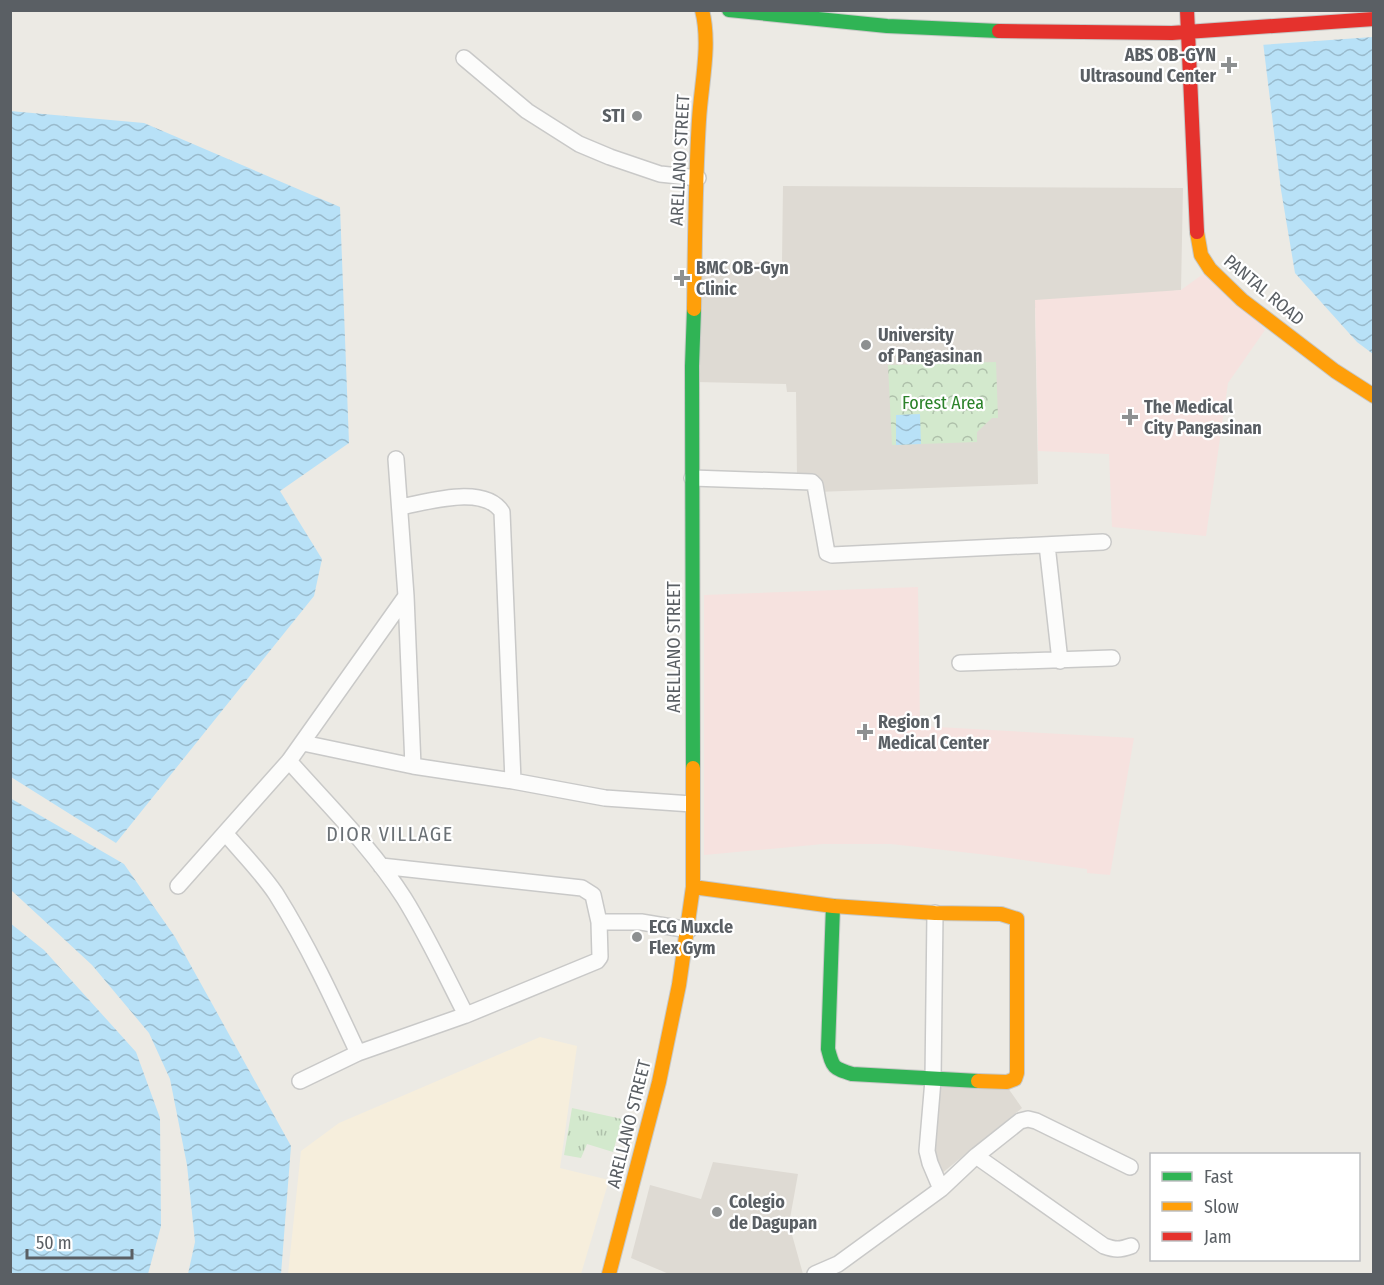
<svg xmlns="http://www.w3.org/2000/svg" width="1384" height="1285" viewBox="0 0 1384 1285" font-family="'Fira Sans Condensed',sans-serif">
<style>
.commercial{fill:#f6eedc}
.education{fill:#dedad3}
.medical{fill:#f6e2df}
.grass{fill:url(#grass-tufts)}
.park{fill:url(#park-crowns)}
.water{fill:url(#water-waves)}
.pier{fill:#eceae4}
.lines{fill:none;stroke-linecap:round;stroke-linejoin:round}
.street-casing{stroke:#c9c9c8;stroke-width:18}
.fast-casing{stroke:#c7c8c6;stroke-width:16}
.slow-casing{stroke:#c7c8c6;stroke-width:16}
.jam-casing{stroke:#c7c8c6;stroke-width:16}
.street{stroke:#fcfcfb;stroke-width:15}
.fast{stroke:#30b455;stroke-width:14}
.slow{stroke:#ff9f0a;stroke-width:14}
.jam{stroke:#e5322d;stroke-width:14}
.poi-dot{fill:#8d9091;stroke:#fff;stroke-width:2}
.labels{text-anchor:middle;stroke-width:4.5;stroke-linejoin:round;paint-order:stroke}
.poi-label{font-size:18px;font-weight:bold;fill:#5a5f64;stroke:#fff;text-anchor:start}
.street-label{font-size:18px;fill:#5a5f64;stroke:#fff}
.park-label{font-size:18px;fill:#2c822a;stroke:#fff}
.neighbourhood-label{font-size:20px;letter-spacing:1.5px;fill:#6b7176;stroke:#fff}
</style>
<defs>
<pattern id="grass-tufts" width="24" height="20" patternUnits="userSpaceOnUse" patternTransform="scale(1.5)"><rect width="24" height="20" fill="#d3e9cd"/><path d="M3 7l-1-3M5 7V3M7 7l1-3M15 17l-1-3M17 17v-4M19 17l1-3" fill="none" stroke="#aec0aa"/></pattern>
<pattern id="park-crowns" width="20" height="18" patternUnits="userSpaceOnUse" patternTransform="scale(1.5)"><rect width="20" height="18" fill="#d3e9cd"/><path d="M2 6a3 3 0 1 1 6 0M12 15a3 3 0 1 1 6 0" fill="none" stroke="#aec0aa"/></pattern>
<pattern id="water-waves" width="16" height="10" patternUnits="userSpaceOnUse" patternTransform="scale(1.5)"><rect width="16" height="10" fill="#b8e1f7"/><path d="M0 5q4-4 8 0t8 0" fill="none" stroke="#99bacc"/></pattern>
</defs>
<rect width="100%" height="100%" fill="#eceae4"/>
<path class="commercial" d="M540 1037 577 1046 560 1168 609 1180 581 1274H288L301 1151 339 1123Z"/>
<path class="education" d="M783 186 1183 188 1181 290 1035 308 1038 484 816 492 797 477 796 392H787L786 384 696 382 698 263 782 262Z
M931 1080 1003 1081 1022 1108 941 1174 922 1147Z
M713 1162 798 1174 789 1224 803 1274H669L631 1258 650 1185 701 1199Z"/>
<path class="medical" d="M1210 269 1265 330 1228 383 1206 536 1112 527 1109 454 1038 451 1035 300 1181 290Z
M918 587 920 726 1134 738 1110 875 1087 873V869L988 855 891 844H823L704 855V595Z"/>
<path class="grass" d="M572 1108 622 1119 613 1152 587 1144 581 1158 564 1155Z"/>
<path class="park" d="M996 362 998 418H992L977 432V442L892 445 888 365Z"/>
<path class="water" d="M1373 11V354L1357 342 1295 273 1281 190 1263 42Z
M10 111 144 123 340 207 349 443 280 491 322 559 314 596 116 843 11 777Z
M920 414 921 444 896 445V415Z
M10 798 124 864 175 937 291 1146 281 1274H188L195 1242 187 1165 170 1079 149 1033 92 965 11 890Z
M10 923 44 950 136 1052 160 1118 161 1226 148 1274H11Z"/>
<path class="pier" d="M1274 10 1373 11V37L1260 45Z"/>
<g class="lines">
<g class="street-casing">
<path id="street" d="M464 58 527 111 579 144 610 157 660 174 698 178
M396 459 406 596 413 766
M692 478 812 482 815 485 827 553 832 555 1103 542
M400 507C428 502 484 484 502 512L513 781
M1047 545 1060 661
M960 663 1112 658
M303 743 413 766 513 781 605 798 692 804
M289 761C328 805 372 848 404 898 427 935 446 976 466 1015
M226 834C243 854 262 873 276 894 308 945 333 999 358 1053
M178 886 289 761 406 596
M935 913 933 1080 927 1151 930 1163 941 1189
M599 922H641L689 930
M300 1081 358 1053 466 1015 597 961 600 957 599 922 593 895 582 888 381 866
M976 1156 1104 1246C1115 1250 1120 1250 1131 1246
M815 1274 838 1264 941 1189 976 1156 1020 1121 1028 1119 1036 1121 1130 1167"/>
</g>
<g class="fast-casing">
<path id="fast" d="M729 10 887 26 999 31
M693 768 692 366 694 309
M833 906 828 1049C833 1068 833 1068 852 1074L978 1081"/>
</g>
<g class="slow-casing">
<path id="slow" d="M1197 232 1201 255 1210 269 1242 300 1335 371 1374 396
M694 309C695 246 695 183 699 120 701 84 711 45 702 10
M693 887 833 906 935 913 1001 914 1017 919V1073L1015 1079 1007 1082 978 1081
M609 1274 659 1082 679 985 693 887V768"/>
</g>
<g class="jam-casing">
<path id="jam" d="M1187 10 1197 232
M999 31 1172 33 1374 19"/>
</g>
<use href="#street" class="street"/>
<use href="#fast" class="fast"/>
<use href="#slow" class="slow"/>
<use href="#jam" class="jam"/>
</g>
<g class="poi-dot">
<path d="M1226 56h6v6h6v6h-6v6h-6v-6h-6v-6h6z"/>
<circle cx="637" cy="116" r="6"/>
<path d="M679 269h6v6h6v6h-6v6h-6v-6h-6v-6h6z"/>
<circle cx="866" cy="345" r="6"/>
<path d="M1127 408h6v6h6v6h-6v6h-6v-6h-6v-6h6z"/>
<path d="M862 723h6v6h6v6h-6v6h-6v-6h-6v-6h6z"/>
<circle cx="637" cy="937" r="6"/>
<circle cx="717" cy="1212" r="6"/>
</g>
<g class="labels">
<g class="poi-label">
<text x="1216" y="61" text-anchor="end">ABS OB-GYN<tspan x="1216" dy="21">Ultrasound Center</tspan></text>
<text x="625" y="122" text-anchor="end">STI</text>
<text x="696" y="274">BMC OB-Gyn<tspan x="696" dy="21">Clinic</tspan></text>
<text x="878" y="341">University<tspan x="878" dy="21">of Pangasinan</tspan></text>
<text x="1144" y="413">The Medical<tspan x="1144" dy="21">City Pangasinan</tspan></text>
<text x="878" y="728">Region 1<tspan x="878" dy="21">Medical Center</tspan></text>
<text x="649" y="933">ECG Muxcle<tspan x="649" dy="21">Flex Gym</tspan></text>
<text x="729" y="1208">Colegio<tspan x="729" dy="21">de Dagupan</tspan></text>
</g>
<g class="street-label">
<text transform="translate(680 160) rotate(-87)" y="6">ARELLANO STREET</text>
<text transform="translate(1264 290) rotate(40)" y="6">PANTAL ROAD</text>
<text transform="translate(674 647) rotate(-90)" y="6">ARELLANO STREET</text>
<text transform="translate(629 1124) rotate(-76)" y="6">ARELLANO STREET</text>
</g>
<g class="park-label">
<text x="943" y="409">Forest Area</text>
</g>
<g class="neighbourhood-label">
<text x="390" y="841">DIOR VILLAGE</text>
</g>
</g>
<rect width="1384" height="1285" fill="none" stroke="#5a5f64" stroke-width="24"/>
<rect x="1150" y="1153" width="210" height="108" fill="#ffffff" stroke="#bdbfc1" stroke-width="1.5"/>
<rect x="1162" y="1172" width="30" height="9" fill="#30b455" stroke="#bdbfc1" stroke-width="1.5"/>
<text x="1204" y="1183" font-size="18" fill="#5a5f64">Fast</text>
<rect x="1162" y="1202" width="30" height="9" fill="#ff9f0a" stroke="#bdbfc1" stroke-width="1.5"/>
<text x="1204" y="1213" font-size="18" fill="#5a5f64">Slow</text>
<rect x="1162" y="1232" width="30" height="9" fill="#e5322d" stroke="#bdbfc1" stroke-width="1.5"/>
<text x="1204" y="1243" font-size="18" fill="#5a5f64">Jam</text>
<path d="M27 1249v9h105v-9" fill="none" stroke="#5a5f64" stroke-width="3"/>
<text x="36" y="1249" font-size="18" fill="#5a5f64" stroke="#ffffff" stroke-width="4.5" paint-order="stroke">50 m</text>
</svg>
